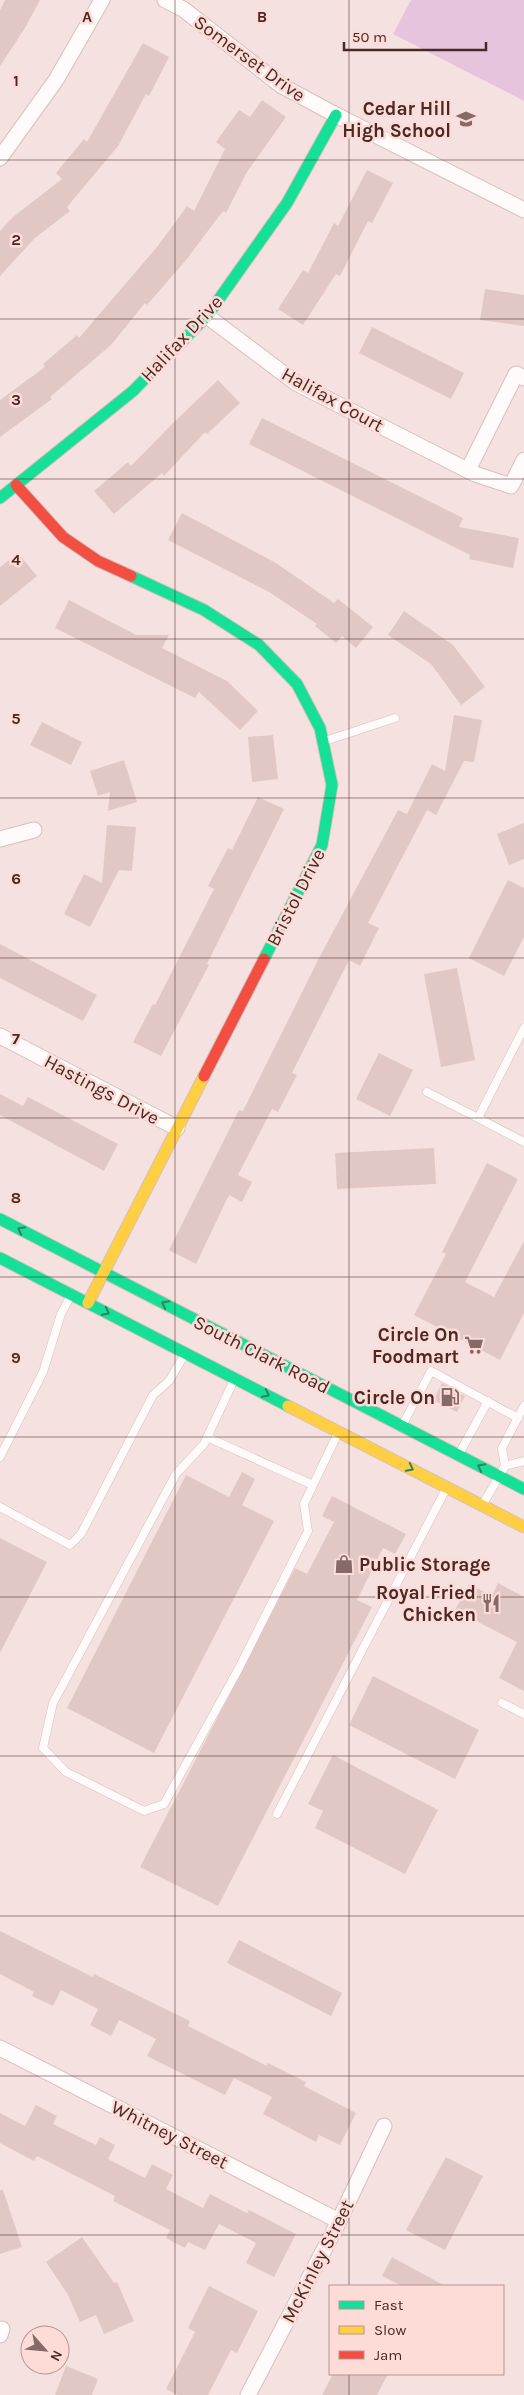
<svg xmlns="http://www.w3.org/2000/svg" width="524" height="2395" viewBox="0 0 524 2395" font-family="Karla,sans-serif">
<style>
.green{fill:#e7c4dd}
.building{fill:#e1c8c5}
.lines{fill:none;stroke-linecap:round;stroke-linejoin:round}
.lane-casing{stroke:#d6bfbc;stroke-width:9}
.street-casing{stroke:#d6bfbc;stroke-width:17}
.fast-casing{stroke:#d6bfbc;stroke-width:13}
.slow-casing{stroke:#d6bfbc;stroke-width:13}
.jam-casing{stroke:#d6bfbc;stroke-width:13}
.lane{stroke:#fefbfa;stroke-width:8}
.street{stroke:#fefbfa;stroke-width:15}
.fast{stroke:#16e098;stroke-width:11}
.slow{stroke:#ffcf43;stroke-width:11}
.jam{stroke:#f24e42;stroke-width:11}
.oneway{stroke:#2f845f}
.grid{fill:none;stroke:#482926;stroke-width:1;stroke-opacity:0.55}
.labels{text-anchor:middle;stroke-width:5;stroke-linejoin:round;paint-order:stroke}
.street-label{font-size:19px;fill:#482926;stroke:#fddcd8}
.poi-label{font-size:19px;font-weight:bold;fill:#482926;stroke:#fddcd8;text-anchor:end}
.grid-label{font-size:16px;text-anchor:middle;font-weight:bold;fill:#482926;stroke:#fddcd8;stroke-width:5;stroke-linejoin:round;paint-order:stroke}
</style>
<rect width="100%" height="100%" fill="#f5e2e0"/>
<path class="green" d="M411 0H524V101L393 34Z"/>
<path class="building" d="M5 0H40L25 28 0 66V10Z
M143 43 169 57 149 96 146 94 118 146 67 207 70 211 35 238 0 276V231L13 217 62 179 56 173 84 139 87 142Z
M262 100 286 117 247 172 226 213 223 211 186 260 147 305 145 303 111 345 50 397 52 399 0 437V400L45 367 43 364 77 335 79 338 157 247 187 206 194 211 225 149 216 142 239 110 250 117Z
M367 170 393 183 372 223 368 221 340 276 336 274 303 325 278 309 303 270 308 273 334 223 338 226Z
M485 289 524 295V326L480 320Z
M372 327 464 373 451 399 359 353Z
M218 380 240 403 207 434 205 432 164 476 162 473 114 514 94 491 128 462 131 466 173 423Z
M262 418 463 518 459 527 519 538 513 568 469 559 470 555 249 444Z
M182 513 276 563 334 603 338 599 373 627 356 648 342 636 336 643 315 626 317 624 269 592 168 540Z
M18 553 37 576 0 606V567Z
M69 600 136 635H169L162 648 227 681 258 711 240 730 199 692 195 698 55 628Z
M404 611 453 645 485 687 461 705 431 664 388 635Z
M454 715 482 720 474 762 464 761 436 815 427 810 368 923 379 928 360 966 349 960 292 1073 297 1075 278 1112 272 1109 238 1175 252 1182 242 1202 229 1195 196 1264 169 1250 239 1110 243 1111 318 960 398 810 407 814 432 764 445 771Z
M42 722 82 742 71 765 30 745Z
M273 735 278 779 252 782 248 737Z
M124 760 137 802 108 811 110 792 98 796 90 771Z
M258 797 284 809 207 964 209 965 161 1056 133 1042 153 1004 155 1005 214 889 208 886 228 848 232 850Z
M524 823V859L509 865 497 834Z
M107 825 136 827 132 871 119 870 90 927 64 914 84 874 102 883Z
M508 880 524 888V937L504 976 469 958Z
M0 944 97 995 83 1021 0 978Z
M457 968 475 1060 441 1067 424 974Z
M379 1053 413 1070 390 1116 356 1099Z
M0 1094 23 1106 28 1097 118 1144 104 1171 0 1115Z
M434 1148 436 1184 337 1189 335 1153Z
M487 1163 518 1179 465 1282 494 1297 524 1241V1313L500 1360 414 1315 446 1254 442 1252Z
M442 1383 465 1396 457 1412 433 1400Z
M242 1472 255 1479 242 1505 274 1521 154 1753 67 1708 186 1475 229 1497Z
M332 1496 406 1534 395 1554 383 1548 357 1600 372 1607 218 1906 140 1867 295 1568 307 1574 334 1522 322 1516Z
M0 1538 47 1562 0 1653Z
M498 1583 524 1597V1691L499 1678 517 1642 455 1610 469 1584 492 1596Z
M373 1676 479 1730 455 1779 349 1725Z
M333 1755 438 1810 405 1874 315 1828 323 1811 308 1804Z
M0 1931 93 1977 94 1974 190 2021 188 2026 267 2066 268 2063 306 2082 304 2086 356 2113 340 2145 319 2135 316 2142 263 2114 272 2097 234 2078 225 2095 147 2056 156 2039 119 2020 111 2036 90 2025 98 2009 61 1990 53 2006 32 1996 34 1992 0 1974Z
M239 1940 342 1993 331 2016 227 1963Z
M36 2105 57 2116 53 2124 96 2145 100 2137 115 2145 108 2159 145 2178 152 2164 173 2175 166 2189 203 2208 210 2194 247 2213 249 2210 296 2234 274 2277 246 2263 256 2243 219 2224 205 2250 188 2242 185 2248 166 2238 170 2230 113 2201 115 2196 37 2156 34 2161 0 2143V2113L25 2126Z
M446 2157 483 2176 445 2250 406 2230Z
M0 2190H3L22 2247 0 2254Z
M82 2237 114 2283 117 2282 134 2321 104 2334 96 2315 80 2322 67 2293 46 2262Z
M392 2257 445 2286H402L382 2276Z
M209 2286 258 2311 237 2353 231 2350 208 2395H178L166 2389 195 2332 188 2328Z
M66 2366 98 2379 92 2395H55Z
M333 2374H388L377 2395H322Z"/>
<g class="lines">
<g class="lane-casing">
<path id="lane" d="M325 741 395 718
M524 1028 478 1118 524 1142
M427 1092 478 1118
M234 1380 204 1444 176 1474 53 1703 43 1748 66 1772 144 1811 164 1804 239 1668 308 1531 304 1504 338 1433
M403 1424 431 1371 518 1418
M207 1437 313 1485
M459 1454 488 1401
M0 1457 43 1372 61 1314 70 1297
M505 1466 524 1461
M483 1504 505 1466 502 1448 524 1406
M0 1507 70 1545 81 1534 153 1395 169 1381 185 1354
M502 1703 524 1714
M277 1814 446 1489"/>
</g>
<g class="street-casing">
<path id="street" d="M165 0 183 9 282 86 336 115 524 210
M0 158 56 80 102 0
M207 316 296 383 475 474 511 486 524 460
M468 470 516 374 524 378
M0 839 34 830
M0 1036 177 1128
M0 2048 339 2221
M0 2335 2 2329
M248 2395 339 2221 384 2126"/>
</g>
<g class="fast-casing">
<path id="fast" d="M0 498 133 391 207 316 287 203 336 115
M131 576 204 610 259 645 297 684 320 728 332 785 322 845 264 959
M0 1219 524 1489
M0 1258 288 1406"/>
</g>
<g class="slow-casing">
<path id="slow" d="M88 1303 204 1076
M288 1406 524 1527"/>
</g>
<g class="jam-casing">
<path id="jam" d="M16 485 63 537 98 561 131 576
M204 1076 264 959"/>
</g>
<use href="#lane" class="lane"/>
<use href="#street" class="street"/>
<use href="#fast" class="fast"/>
<use href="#slow" class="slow"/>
<use href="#jam" class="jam"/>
</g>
<defs><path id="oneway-chevron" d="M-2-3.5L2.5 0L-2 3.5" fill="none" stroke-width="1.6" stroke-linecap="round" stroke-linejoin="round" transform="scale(1.25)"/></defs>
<g class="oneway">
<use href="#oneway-chevron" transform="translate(21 1230) rotate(-153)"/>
<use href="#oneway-chevron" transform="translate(165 1304) rotate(-153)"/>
<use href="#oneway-chevron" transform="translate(106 1312) rotate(27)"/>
<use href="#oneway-chevron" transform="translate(266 1394) rotate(27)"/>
<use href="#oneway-chevron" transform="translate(481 1467) rotate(-152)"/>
<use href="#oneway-chevron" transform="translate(410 1468) rotate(27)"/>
</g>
<path class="grid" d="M175 0V2395M349 0V2286M0 160H524M0 319H524M0 479H524M0 639H524M0 798H524M0 958H524M0 1118H524M0 1277H524M0 1437H524M0 1597H524M0 1756H524M0 1916H524M0 2076H524M0 2235H524M349 2374V2395"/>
<defs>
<g id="school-bare" transform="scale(1.5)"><path d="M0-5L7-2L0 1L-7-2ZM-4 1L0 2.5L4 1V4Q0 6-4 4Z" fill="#856a67" stroke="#fddcd8" stroke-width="2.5" paint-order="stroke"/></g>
<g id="supermarket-bare" transform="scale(1.5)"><path d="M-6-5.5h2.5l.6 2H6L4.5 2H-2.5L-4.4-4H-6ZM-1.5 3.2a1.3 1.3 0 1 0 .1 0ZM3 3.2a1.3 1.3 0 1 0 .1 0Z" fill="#856a67" stroke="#fddcd8" stroke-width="2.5" paint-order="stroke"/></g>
<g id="fuel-bare" transform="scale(1.5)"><path d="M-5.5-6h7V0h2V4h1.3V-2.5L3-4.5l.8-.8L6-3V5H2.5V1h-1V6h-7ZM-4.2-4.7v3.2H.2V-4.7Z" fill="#856a67" stroke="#fddcd8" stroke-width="2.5" paint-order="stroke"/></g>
<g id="shop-bare" transform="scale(1.5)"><path d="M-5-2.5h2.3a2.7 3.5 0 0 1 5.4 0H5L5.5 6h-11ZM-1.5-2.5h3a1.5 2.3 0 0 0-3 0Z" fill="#856a67" stroke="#fddcd8" stroke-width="2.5" paint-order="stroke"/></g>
<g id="restaurant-bare" transform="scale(1.5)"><path d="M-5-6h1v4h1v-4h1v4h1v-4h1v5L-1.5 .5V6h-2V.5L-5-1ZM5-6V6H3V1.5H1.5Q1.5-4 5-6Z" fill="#856a67" stroke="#fddcd8" stroke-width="2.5" paint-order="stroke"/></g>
</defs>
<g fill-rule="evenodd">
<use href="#school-bare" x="466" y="119"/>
<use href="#supermarket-bare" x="474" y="1345"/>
<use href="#fuel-bare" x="450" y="1397"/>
<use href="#shop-bare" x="344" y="1564"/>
<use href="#restaurant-bare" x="491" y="1603"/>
</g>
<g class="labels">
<g class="street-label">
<text transform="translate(250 58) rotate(36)" y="7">Somerset Drive</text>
<text transform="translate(181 338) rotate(-47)" y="7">Halifax Drive</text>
<text transform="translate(333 399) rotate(29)" y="7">Halifax Court</text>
<text transform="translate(295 897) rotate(-63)" y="7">Bristol Drive</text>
<text transform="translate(102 1089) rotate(28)" y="7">Hastings Drive</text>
<text transform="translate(262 1354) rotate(27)" y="7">South Clark Road</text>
<text transform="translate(170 2134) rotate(27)" y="7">Whitney Street</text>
<text transform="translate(317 2261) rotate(-63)" y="7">McKinley Street</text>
</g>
<g class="poi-label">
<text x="451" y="115">Cedar Hill<tspan x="451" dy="22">High School</tspan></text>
<text x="459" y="1341">Circle On<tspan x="459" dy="22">Foodmart</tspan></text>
<text x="435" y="1404">Circle On</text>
<text x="359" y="1571" text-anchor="start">Public Storage</text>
<text x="476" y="1599">Royal Fried<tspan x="476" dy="22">Chicken</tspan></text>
</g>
</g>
<g class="grid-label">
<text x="87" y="22">A</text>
<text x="262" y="22">B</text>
<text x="16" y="86">1</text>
<text x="16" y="245">2</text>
<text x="16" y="405">3</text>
<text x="16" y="565">4</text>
<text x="16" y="724">5</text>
<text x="16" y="884">6</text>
<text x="16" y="1044">7</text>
<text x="16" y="1203">8</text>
<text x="16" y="1363">9</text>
</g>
<rect x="329" y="2285" width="175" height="90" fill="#fddcd8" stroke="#b59491"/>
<rect x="339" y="2301" width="25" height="8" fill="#16e098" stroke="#b59491"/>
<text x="374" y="2310" font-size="15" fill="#482926">Fast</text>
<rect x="339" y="2326" width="25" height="8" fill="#ffcf43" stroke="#b59491"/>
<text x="374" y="2335" font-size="15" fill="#482926">Slow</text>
<rect x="339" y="2351" width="25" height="8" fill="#f24e42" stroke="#b59491"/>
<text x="374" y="2360" font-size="15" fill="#482926">Jam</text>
<g transform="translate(45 2350) rotate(117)"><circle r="24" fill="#fddcd8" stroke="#b59491"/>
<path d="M0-4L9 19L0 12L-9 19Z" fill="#856a67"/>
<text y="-8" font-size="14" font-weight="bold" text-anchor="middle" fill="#482926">N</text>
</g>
<path d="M344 42v8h142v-8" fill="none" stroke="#482926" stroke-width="2.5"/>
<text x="352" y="42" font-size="15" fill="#482926" stroke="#fddcd8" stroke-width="4" paint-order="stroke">50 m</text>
</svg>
